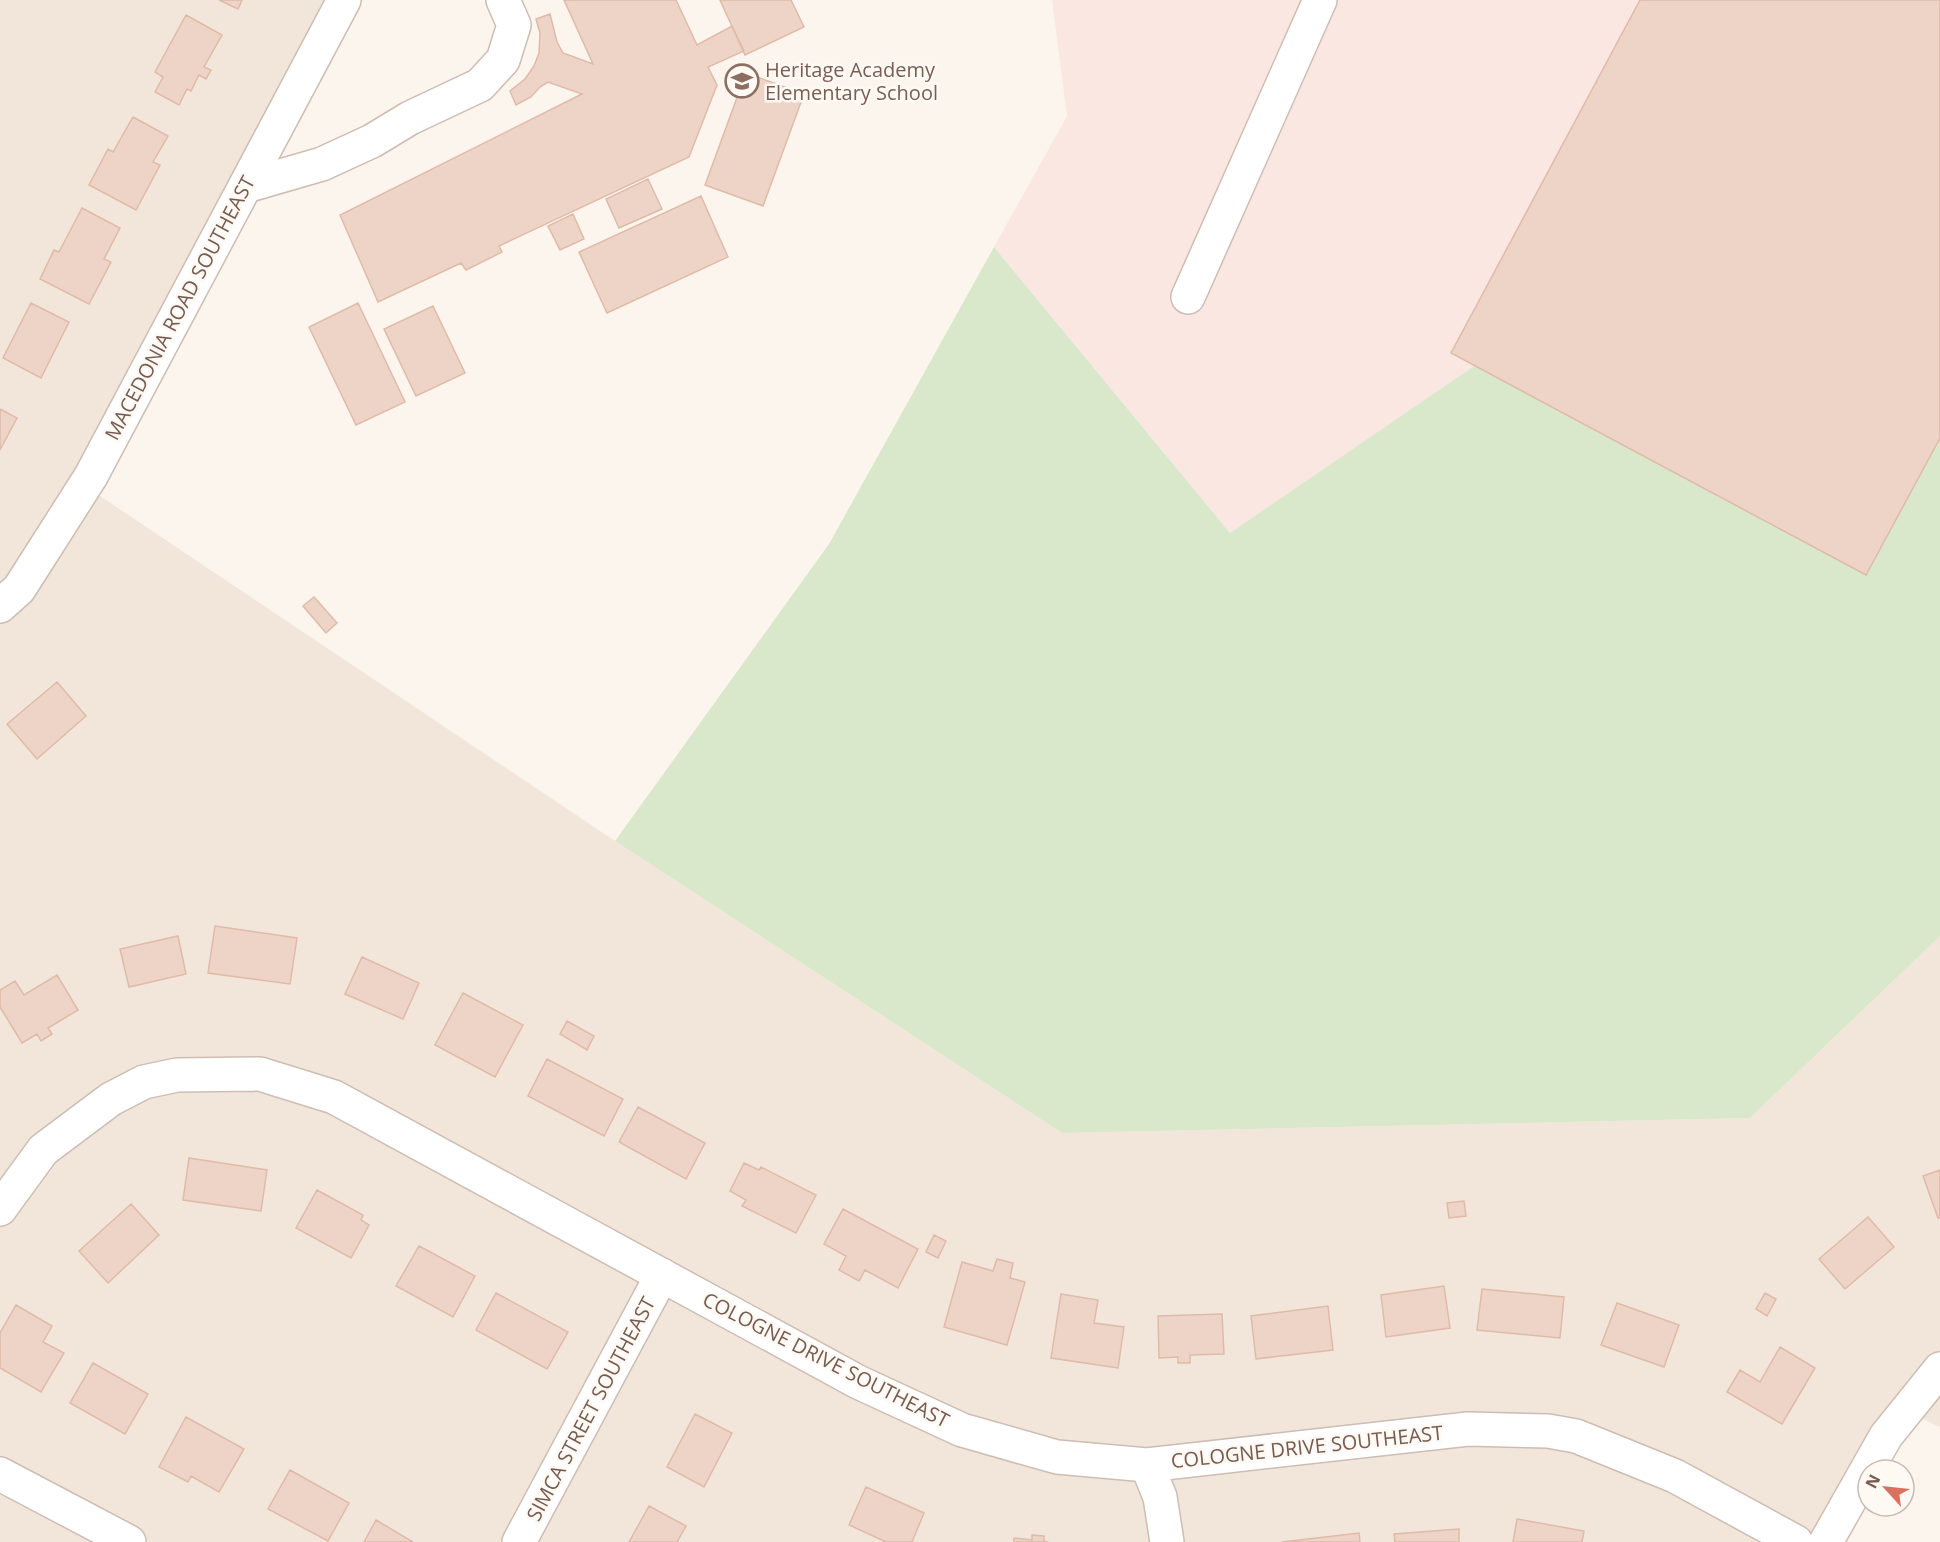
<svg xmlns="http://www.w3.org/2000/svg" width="1940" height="1542" viewBox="0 0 1940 1542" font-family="'Open Sans',sans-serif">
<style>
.residential{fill:#f2e6db}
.commercial{fill:#fae7e2}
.green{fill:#d9e8cb}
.building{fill:#eed4c6;stroke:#e0baa8;stroke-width:1.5}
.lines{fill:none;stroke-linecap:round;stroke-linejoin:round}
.minor-casing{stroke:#cdbdb3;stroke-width:36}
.minor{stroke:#fff;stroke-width:33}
.labels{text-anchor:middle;stroke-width:5;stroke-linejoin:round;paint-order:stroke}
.education-label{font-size:20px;fill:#785e54;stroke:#fef9f3;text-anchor:start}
.street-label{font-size:20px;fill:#755b51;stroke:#fef9f3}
</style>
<rect width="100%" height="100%" fill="#fbf5ed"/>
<path class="residential" d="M0 0H329L91 490 615 841 1062 1133 1750 1118 1940 936V1427L1902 1409 1834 1542H0Z"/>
<path class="commercial" d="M1052 0H1642L1531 327 1230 533 994 247 1067 116Z"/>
<path class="green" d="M1940 0V936L1750 1118 1062 1133 615 841 829 544 994 247 1230 533 1531 327Z"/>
<path class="building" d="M219 0H242L238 9Z
M564 0H676L697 45 732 26 744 51 708 67 717 85 689 157 499 246 502 252 466 270 461 263 378 302 340 215 582 94 548 82 540 87 531 97 516 105 510 91 525 79 534 66 539 53 540 33 536 19 550 14 557 42 563 53 593 64Z
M720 0H791L804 27 745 55Z
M1640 0H1940V438L1866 575 1451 353Z
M186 15 222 35 204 67 211 70 206 79 199 75 191 91 187 89 179 105 155 92 163 77 155 72Z
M746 73 804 94 763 206 705 185Z
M133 117 168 136 153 162 160 165 136 210 89 185 108 149 113 152Z
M648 179 662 209 619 228 606 199Z
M701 196 728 257 607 313 579 252Z
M82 208 120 228 104 259 111 262 89 304 40 279 54 250 59 252Z
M573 214 584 239 560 250 548 226Z
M31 303 69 322 41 378 3 358Z
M358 303 405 402 356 425 309 327Z
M433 306 465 373 416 396 384 329Z
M0 409 17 418 0 450Z
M314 597 337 623 326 633 303 606Z
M57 682 86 716 37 759 7 724Z
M215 926 297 938 290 984 208 973Z
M178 936 186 974 129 987 120 949Z
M362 957 419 983 403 1019 345 994Z
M57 975 78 1010 48 1028 52 1034 41 1041 37 1034 22 1043 0 1007V990L15 981 24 995Z
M463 993 523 1025 495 1077 435 1045Z
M567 1021 594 1036 587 1050 560 1034Z
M547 1059 623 1099 604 1136 528 1096Z
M638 1107 705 1143 686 1179 619 1142Z
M189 1158 267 1170 261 1211 183 1200Z
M744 1163 759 1170 761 1167 816 1195 796 1233 742 1206 746 1200 730 1191Z
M1940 1170V1218H1938L1923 1176Z
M317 1190 363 1215 361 1220 369 1225 351 1258 296 1228Z
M1464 1201 1466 1216 1449 1218 1447 1203Z
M131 1204 159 1235 108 1283 79 1251Z
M843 1209 918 1249 898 1288 865 1270 859 1281 839 1270 846 1256 824 1244Z
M1868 1217 1894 1247 1845 1289 1819 1259Z
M934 1235 946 1241 938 1258 926 1252Z
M419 1246 475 1276 453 1317 396 1286Z
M997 1259 1013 1263 1010 1278 1025 1282 1007 1345 944 1327 962 1262 993 1271Z
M1444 1286 1450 1328 1386 1337 1381 1295Z
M1482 1289 1564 1297 1560 1338 1477 1330Z
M496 1293 568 1332 547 1369 476 1330Z
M1765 1293 1776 1299 1767 1316 1756 1309Z
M1061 1294 1098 1300 1094 1323 1124 1327 1118 1368 1051 1358Z
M1617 1303 1679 1325 1664 1367 1601 1345Z
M16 1305 52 1326 43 1342 64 1353 41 1392 0 1368V1333Z
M1328 1306 1333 1350 1256 1359 1251 1316Z
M1222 1314 1224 1354 1190 1355V1363H1178V1357L1159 1358 1158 1316Z
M1780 1347 1815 1368 1782 1424 1727 1392 1740 1370 1760 1382Z
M93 1363 148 1394 125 1434 70 1403Z
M695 1414 732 1433 704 1487 667 1467Z
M186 1417 244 1449 219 1492 191 1476 188 1482 159 1467Z
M290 1470 349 1503 328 1541 268 1509Z
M866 1487 924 1513 912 1542H886L849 1525Z
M649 1506 686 1526 677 1542H629Z
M1517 1519 1584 1531 1582 1542H1513Z
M376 1520 413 1542H364Z
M1459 1529V1542H1395L1394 1534Z
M1359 1533 1360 1542H1282Z
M1032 1535 1044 1536V1541L1048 1542H1014V1538L1032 1540Z"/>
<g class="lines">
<g class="minor-casing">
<path id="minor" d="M246 186 322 164 372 141 410 118 480 85 503 60 514 25 503 0
M1188 297 1320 0
M0 606 19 589 91 476 344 0
M0 1209 43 1150 111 1099 144 1082 177 1075 260 1074 334 1097 858 1382 962 1430 1057 1457 1147 1465 1468 1429 1548 1431 1576 1436 1675 1476 1796 1542
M1147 1465 1160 1497 1167 1542
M0 1474 129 1542
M519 1542 662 1275
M1826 1542 1886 1436 1940 1369"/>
</g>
<use href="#minor" class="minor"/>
</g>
<defs>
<g id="school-ring" transform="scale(1.725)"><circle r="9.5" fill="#fef9f3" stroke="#8d6e63" stroke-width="1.5"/><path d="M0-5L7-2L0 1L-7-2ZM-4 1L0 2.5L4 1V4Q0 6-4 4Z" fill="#8d6e63"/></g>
</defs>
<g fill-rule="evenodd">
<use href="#school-ring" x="742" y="81"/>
</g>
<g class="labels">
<g class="education-label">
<text x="765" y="77">Heritage Academy<tspan x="765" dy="23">Elementary School</tspan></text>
</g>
<g class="street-label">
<text transform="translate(180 308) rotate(-62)" y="7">MACEDONIA ROAD SOUTHEAST</text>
<text transform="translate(826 1360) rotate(27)" y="7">COLOGNE DRIVE SOUTHEAST</text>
<text transform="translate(591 1409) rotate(-62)" y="7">SIMCA STREET SOUTHEAST</text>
<text transform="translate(1307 1447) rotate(-6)" y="7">COLOGNE DRIVE SOUTHEAST</text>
</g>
</g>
<g transform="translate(1886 1488) rotate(297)"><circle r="28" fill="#fef9f3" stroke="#c7bab2" stroke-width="1.5"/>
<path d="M0-4.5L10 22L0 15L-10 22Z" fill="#d9715e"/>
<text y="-9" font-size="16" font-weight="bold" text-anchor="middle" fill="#755b51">N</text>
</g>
</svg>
